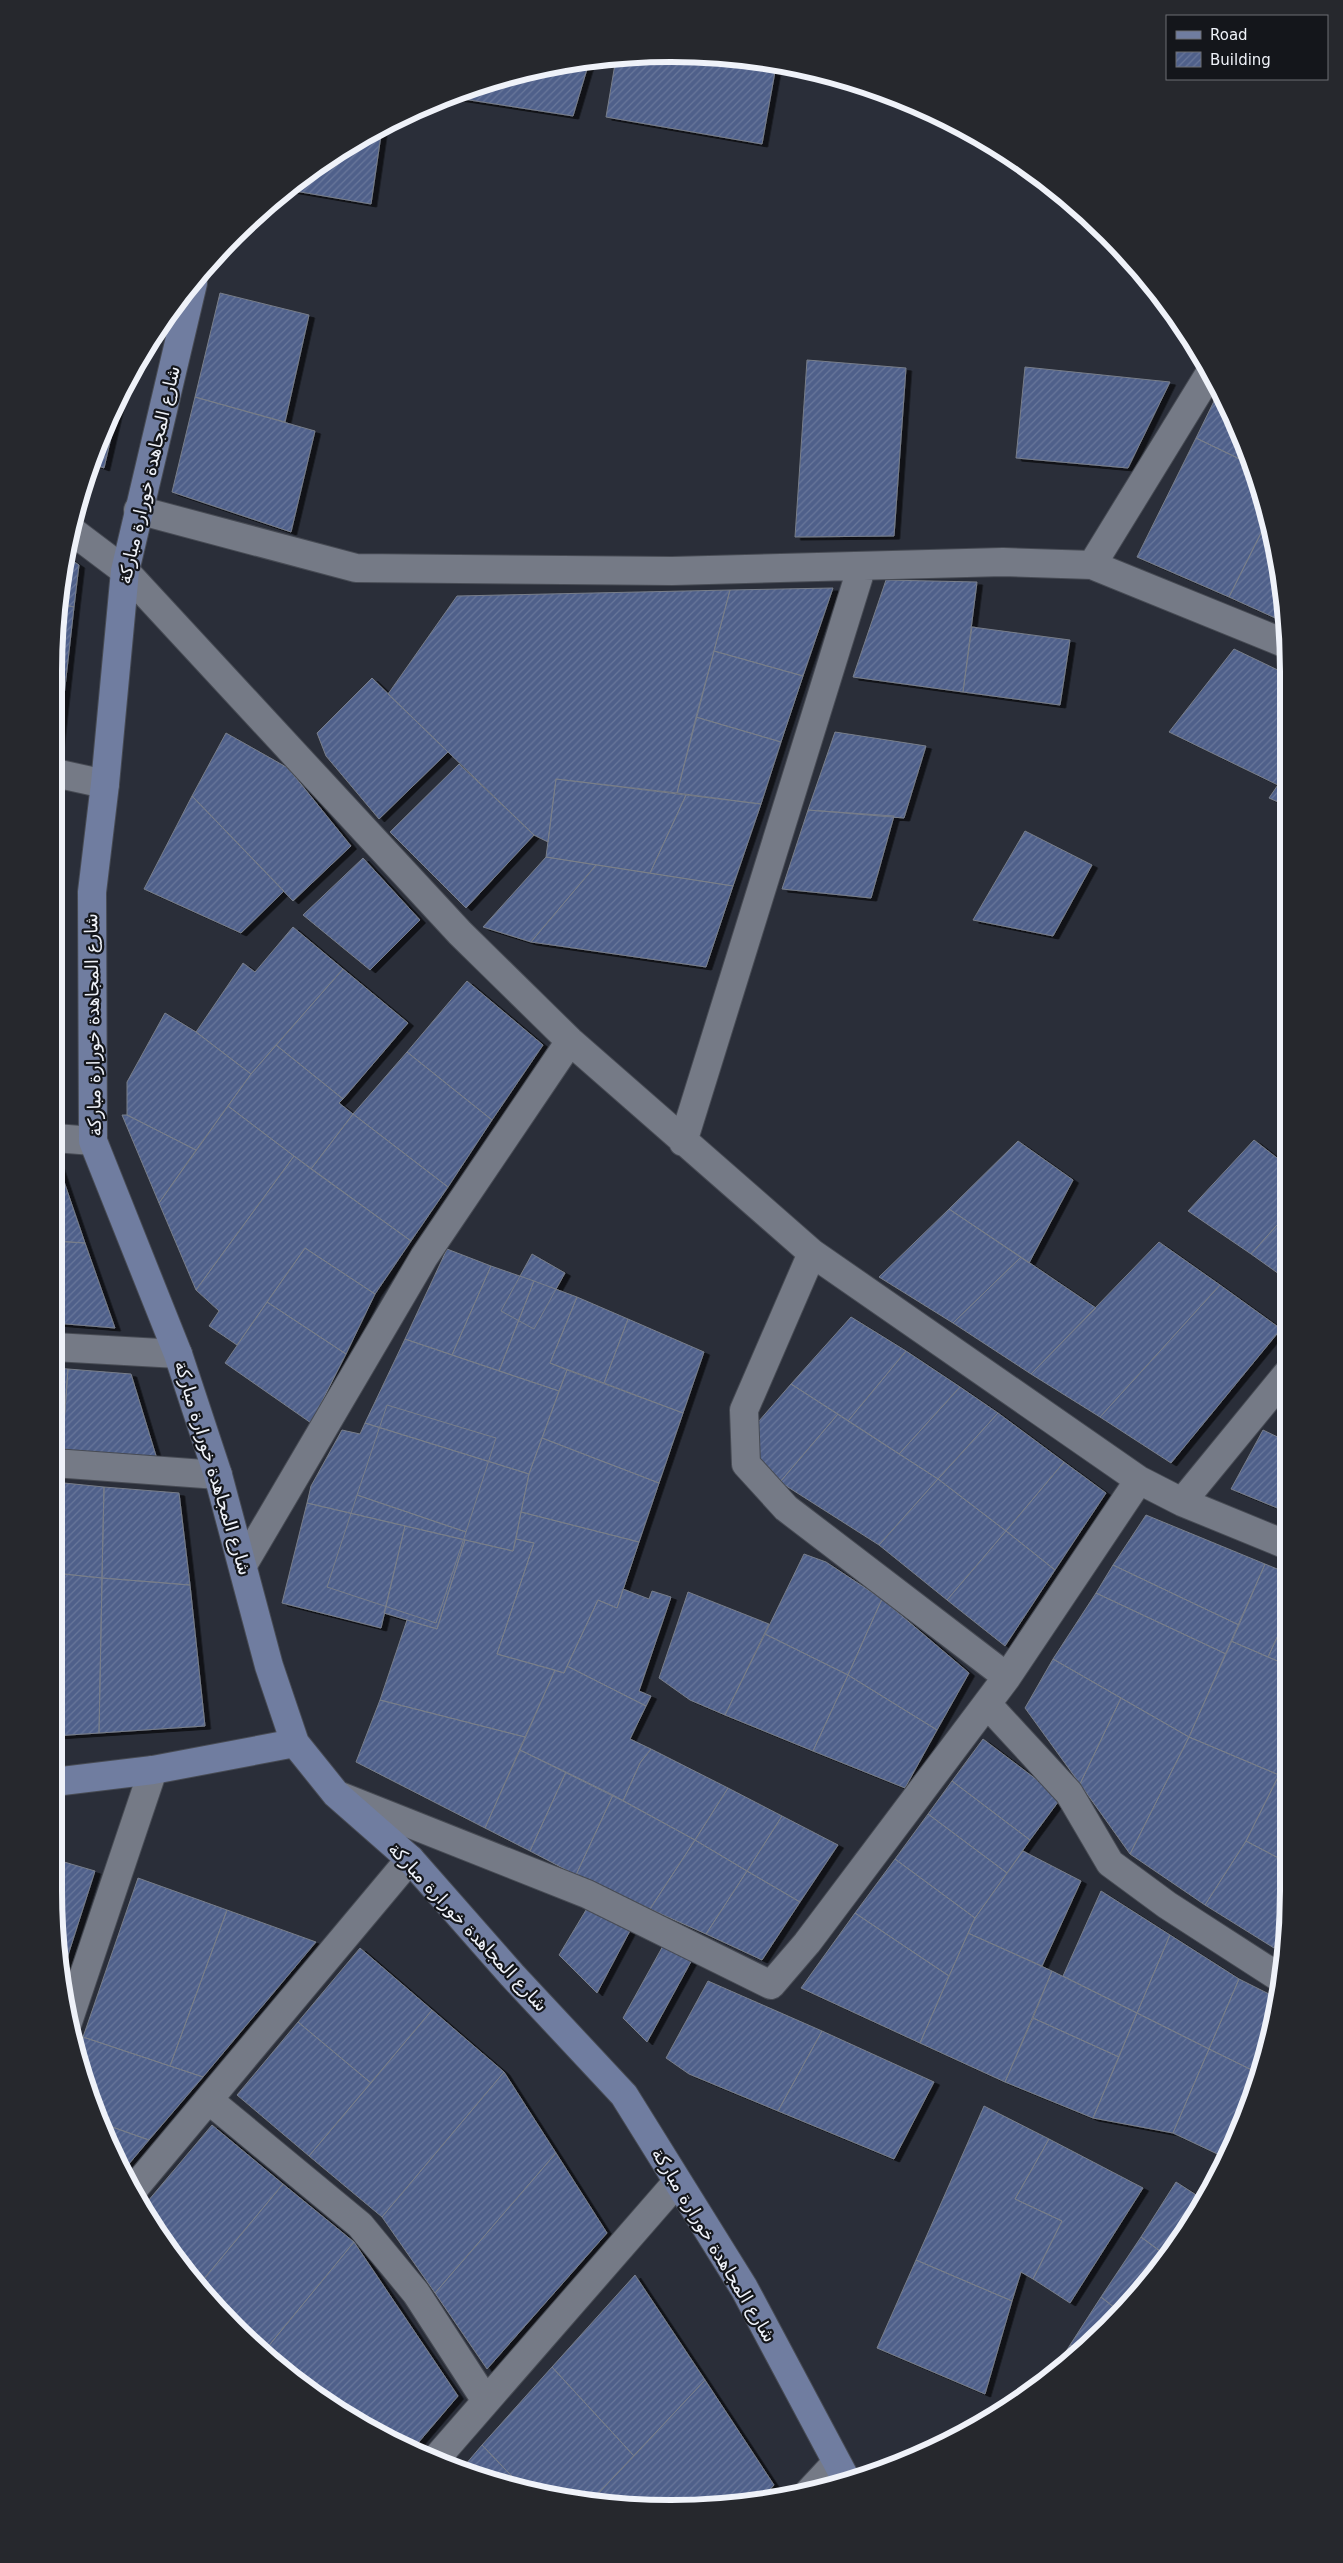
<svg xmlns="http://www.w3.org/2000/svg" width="1343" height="2563" viewBox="0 0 1343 2563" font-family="'DejaVu Sans',Cairo,sans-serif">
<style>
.building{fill:url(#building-hatch);stroke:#787e8a;filter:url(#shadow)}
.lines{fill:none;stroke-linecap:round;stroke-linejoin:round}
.street-casing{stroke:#474b54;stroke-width:30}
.secondary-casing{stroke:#474b54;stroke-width:30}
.street{stroke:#757a86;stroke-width:28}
.secondary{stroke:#707da0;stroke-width:28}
.labels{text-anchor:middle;stroke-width:4.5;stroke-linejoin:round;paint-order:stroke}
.street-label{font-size:18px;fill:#eff2f9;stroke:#14161b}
.rim{fill:none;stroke:#eff2f9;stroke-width:6}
</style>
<defs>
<pattern id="building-hatch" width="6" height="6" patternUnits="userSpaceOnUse" patternTransform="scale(1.25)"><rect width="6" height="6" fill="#4f608a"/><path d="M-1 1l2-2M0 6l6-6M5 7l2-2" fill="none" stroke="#69779b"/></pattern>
<filter id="shadow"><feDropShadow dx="5.5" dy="3" stdDeviation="0" flood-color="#0009"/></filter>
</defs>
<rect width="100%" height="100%" fill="#2a2e39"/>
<path class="building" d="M712 55 776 66 762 144 606 117 616 58Z
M590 59 573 116 450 97 473 86Z
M382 128 381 135 371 133Z
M371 133 381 135 371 204 289 190Z
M220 293 309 315 285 422 195 397Z
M807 360 906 368 894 536 795 537Z
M1025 367 1170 382 1128 468 1016 458Z
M122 390 104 468 93 464Z
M1218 393 1242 435 1250 464 1196 438Z
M195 397 315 431 291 532 172 492Z
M1196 438 1250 464 1266 523 1229 597 1137 557Z
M1266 523 1284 591V622L1229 597Z
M67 557 79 565 74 607 60 604Z
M886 580 977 582 963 692 853 677Z
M833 588 803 676 714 651 730 590Z
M730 590 677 793 556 779 548 842 534 835 388 694 457 596Z
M60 604 74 607 58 749 55 748V631Z
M972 627 1070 640 1060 705 963 692Z
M1234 649 1284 673V776L1278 785 1169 732Z
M714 651 803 676 781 742 696 717Z
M372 678 448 752 379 819 326 756 317 733Z
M696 717 781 742 761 804 677 793Z
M835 732 926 746 904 818 808 810Z
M226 733 288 768 351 846 293 901 192 796Z
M459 764 534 835 466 908 390 832Z
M1284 776 1285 805 1269 798Z
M556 779 686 795 650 873 546 857Z
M686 795 761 804 733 886 650 873Z
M192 796 284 891 241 933 144 889Z
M808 810 894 816 871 898 782 889Z
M1025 831 1092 865 1053 936 973 920Z
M546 857 596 865 531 942 483 927Z
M363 858 420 920 370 970 303 915Z
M596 865 733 886 706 967 531 942Z
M293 927 343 969 251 1074 196 1032 243 963 255 972Z
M343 969 408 1023 343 1099 276 1045Z
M467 981 543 1045 492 1120 407 1052Z
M165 1013 196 1032 251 1074 196 1150 127 1115V1082Z
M276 1045 343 1099 339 1103 353 1114 311 1169 228 1106 251 1074Z
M407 1052 492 1120 448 1187 353 1114Z
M228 1106 294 1156 196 1290 159 1203Z
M353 1114 448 1187 411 1241 311 1169Z
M122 1115H127L196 1150 159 1203Z
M1254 1140 1286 1165V1215L1251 1254 1188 1211Z
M1018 1141 1073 1180 1029 1263 949 1209Z
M294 1156 411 1241 375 1294 305 1248 237 1345 209 1326 219 1311 196 1290Z
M55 1164H58L85 1243 54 1241Z
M949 1209 1021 1257 953 1323 879 1277Z
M1286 1215V1279L1251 1254Z
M54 1241 85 1243 115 1328 54 1323Z
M1159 1242 1220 1285 1100 1417 1031 1374Z
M305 1248 375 1294 346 1354 267 1302Z
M447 1249 491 1266 452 1355 405 1339Z
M532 1254 565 1273 534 1329 501 1311Z
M1021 1257 1096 1308 1031 1374 953 1323Z
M491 1266 534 1281 499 1371 452 1355Z
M534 1281 577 1297 550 1363 567 1370 559 1391 499 1371Z
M1220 1285 1281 1329 1171 1463 1100 1417Z
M577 1297 628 1319 604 1383 550 1363Z
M267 1302 346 1354 311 1423 225 1363Z
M851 1317 906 1351 848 1421 791 1384Z
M628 1319 704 1352 683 1413 604 1383Z
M405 1339 559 1391 529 1474 365 1423Z
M906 1351 960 1387 899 1454 848 1421Z
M54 1368 68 1369 62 1451 54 1450Z
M68 1369 131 1374 157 1459 62 1451Z
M567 1370 683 1413 659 1483 542 1438Z
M791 1384 838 1414 780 1482 733 1451Z
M960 1387 998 1413 938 1479 899 1454Z
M387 1405 496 1438 466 1532 357 1495Z
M998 1413 1064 1462 1006 1531 938 1479Z
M838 1414 938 1479 879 1545 780 1482Z
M365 1423 529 1474 513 1551 307 1503 311 1486 342 1430 360 1434Z
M1263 1430 1286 1441 1287 1512 1231 1489Z
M542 1438 659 1483 639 1542 521 1512 529 1474Z
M1064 1462 1106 1493 1055 1570 1006 1531Z
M938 1479 1006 1531 947 1600 879 1545Z
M54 1482 104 1487 102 1578 54 1573Z
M104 1487 179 1493 190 1585 102 1578Z
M357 1495 466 1532 436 1623 327 1587Z
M307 1503 405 1526 381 1628 282 1603Z
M521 1512 639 1542 617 1608 598 1600 564 1673 497 1654 534 1543 516 1539Z
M1146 1515 1265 1564 1239 1625 1113 1565Z
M405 1526 465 1540 437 1629 384 1613Z
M1006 1531 1055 1570 1005 1646 947 1600Z
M516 1539 534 1543 497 1654 555 1670 525 1737 380 1700 407 1620 437 1629 465 1540 513 1551Z
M804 1554 826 1562 882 1599 848 1675 765 1634Z
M1265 1564 1287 1573V1616L1268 1657 1231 1641Z
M1113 1565 1239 1625 1226 1654 1096 1593Z
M54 1573 102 1578 99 1733 54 1736Z
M102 1578 190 1585 205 1726 99 1733Z
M623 1589 649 1599 652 1591 671 1597 639 1691 651 1696 646 1706 567 1666 598 1600 617 1608Z
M688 1592 769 1624 725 1715 690 1700 659 1678Z
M1096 1593 1226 1654 1189 1737 1053 1659Z
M882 1599 969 1673 937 1730 848 1675Z
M1287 1616V1665L1268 1657Z
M765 1634 848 1675 813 1751 725 1715Z
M1231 1641 1287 1665V1754L1279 1775 1189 1737Z
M1053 1659 1121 1698 1080 1784 1025 1708Z
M567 1666 646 1706 630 1739 651 1749 640 1763 623 1801 520 1750 555 1670 564 1673Z
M848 1675 937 1730 905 1788 813 1751Z
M1121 1698 1189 1737 1130 1854 1080 1784Z
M380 1700 525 1737 485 1828 356 1762Z
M1189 1737 1279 1775 1246 1841 1205 1905 1130 1854Z
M983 1739 1061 1798 1030 1840 952 1781Z
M651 1749 728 1788 695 1840 623 1801 640 1763Z
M520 1750 566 1772 530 1851 485 1828Z
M566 1772 613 1795 576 1875 530 1851Z
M1279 1775 1287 1779 1288 1863 1246 1841Z
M952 1781 1030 1840 1007 1873 928 1814Z
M728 1788 782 1816 747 1871 695 1840Z
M613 1795 695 1840 650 1909 576 1875Z
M928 1814 1007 1873 975 1918 895 1859Z
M782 1816 838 1845 800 1902 747 1871Z
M695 1840 747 1871 706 1934 650 1909Z
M1246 1841 1288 1863V1919L1274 1948 1205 1905Z
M1023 1851 1081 1881 1042 1966 968 1933 975 1918Z
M54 1859 95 1871 62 1974 54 1892Z
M895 1859 975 1918 949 1976 855 1913Z
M747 1871 800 1902 762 1960 706 1934Z
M138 1878 227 1910 170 2066 83 2037Z
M1101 1891 1170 1935 1137 2013 1063 1976Z
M589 1905 632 1927 597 1993 559 1955Z
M227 1910 316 1942 203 2077 170 2066Z
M855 1913 949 1976 920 2043 801 1988Z
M968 1933 1052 1971 1005 2082 920 2043Z
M1170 1935 1239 1979 1209 2049 1137 2013Z
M664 1944 693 1958 647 2042 623 2018Z
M360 1948 432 2010 371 2083 298 2022Z
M1052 1971 1137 2013 1119 2057 1033 2018Z
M1239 1979 1277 1998 1268 2051 1260 2074 1209 2049Z
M708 1981 822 2031 778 2111 689 2074 666 2058Z
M432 2010 504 2072 382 2217 309 2156Z
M1137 2013 1209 2049 1173 2133 1093 2118Z
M1033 2018 1119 2057 1093 2118 1005 2082Z
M298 2022 371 2083 309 2156 237 2095Z
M822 2031 934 2082 894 2159 778 2111Z
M83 2037 203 2077 149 2140 101 2123 87 2090 77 2055Z
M1209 2049 1260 2074 1228 2159 1173 2133Z
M504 2072 556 2153 435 2293 382 2217Z
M984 2106 1049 2139 1015 2199 1062 2221 1033 2279 1021 2272 1012 2301 916 2260Z
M101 2123 149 2140 123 2171Z
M212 2125 283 2184 198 2286 182 2268 142 2208Z
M1049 2139 1143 2188 1070 2303 1033 2279 1062 2221 1015 2199Z
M556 2153 607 2233 487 2369 435 2293Z
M1176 2182 1204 2200 1168 2257 1141 2237Z
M283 2184 354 2242 262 2354 198 2286Z
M1141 2237 1168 2257 1161 2268 1120 2312 1101 2297Z
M354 2242 458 2396 412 2450 329 2405 262 2354Z
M916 2260 1012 2301 985 2394 877 2348Z
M635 2275 705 2380 634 2456 552 2367Z
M1101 2297 1120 2312 1082 2353 1070 2345Z
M1070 2345 1082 2353 1048 2380Z
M552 2367 634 2456 591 2501 525 2490 482 2445Z
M705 2380 774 2485 760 2500 712 2508H631L591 2501Z
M482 2445 525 2490 460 2471Z"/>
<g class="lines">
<g class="street-casing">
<path id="street" d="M138 510 356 568 672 571 1003 562 1092 565 1284 643
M72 531 125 571 460 933 570 1041 812 1253 1139 1480 1182 1502 1287 1545
M1092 565 1208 376
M55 773 105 784
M55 1138 93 1141
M683 1142 862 566
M812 1253 744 1410 746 1464 786 1508 1007 1677
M54 1347 178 1354
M54 1463 218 1475
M1182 1502 1286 1375
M243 1565 424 1257 570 1041
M987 1704 1069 1793 1110 1863 1167 1905 1280 1978
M340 1796 587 1894 771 1985 807 1943 1007 1677 1139 1480
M68 2022 153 1770
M210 2101 360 2225 416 2293 486 2401
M132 2191 410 1859
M434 2461 677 2182
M809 2492 836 2463"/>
</g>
<g class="secondary-casing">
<path id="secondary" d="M193 283 125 571 105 784 92 892 93 1141 178 1354 218 1475 269 1666 295 1743 336 1794 410 1859 512 1975 624 2095 744 2288 848 2483
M54 1782 153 1770 295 1743"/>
</g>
<use href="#street" class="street"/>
<use href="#secondary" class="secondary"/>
</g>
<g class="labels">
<g class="street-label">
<text transform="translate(149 475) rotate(-77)" y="6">شارع المجاهدة خورارة مباركة</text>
<text transform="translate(93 1025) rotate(-91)" y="6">شارع المجاهدة خورارة مباركة</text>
<text transform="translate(213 1468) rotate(73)" y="6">شارع المجاهدة خورارة مباركة</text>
<text transform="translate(468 1927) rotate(47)" y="6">شارع المجاهدة خورارة مباركة</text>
<text transform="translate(714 2245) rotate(59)" y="6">شارع المجاهدة خورارة مباركة</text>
</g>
</g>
<path d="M0 0H1343V2563H0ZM671 62H671A609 609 0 0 1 1280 671V1891A609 609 0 0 1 671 2500H671A609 609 0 0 1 62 1891V671A609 609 0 0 1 671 62Z" fill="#26282d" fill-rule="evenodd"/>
<path class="rim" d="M671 62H671A609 609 0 0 1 1280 671V1891A609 609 0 0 1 671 2500H671A609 609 0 0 1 62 1891V671A609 609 0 0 1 671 62Z"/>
<rect x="1166" y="15" width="162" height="65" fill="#14161b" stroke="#6c6e74"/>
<rect x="1176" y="31" width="25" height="8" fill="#707da0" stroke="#6c6e74"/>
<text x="1210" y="40" font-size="15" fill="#eff2f9">Road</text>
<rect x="1176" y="52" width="25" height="15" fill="url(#building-hatch)" stroke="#6c6e74"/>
<text x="1210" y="65" font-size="15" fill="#eff2f9">Building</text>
</svg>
